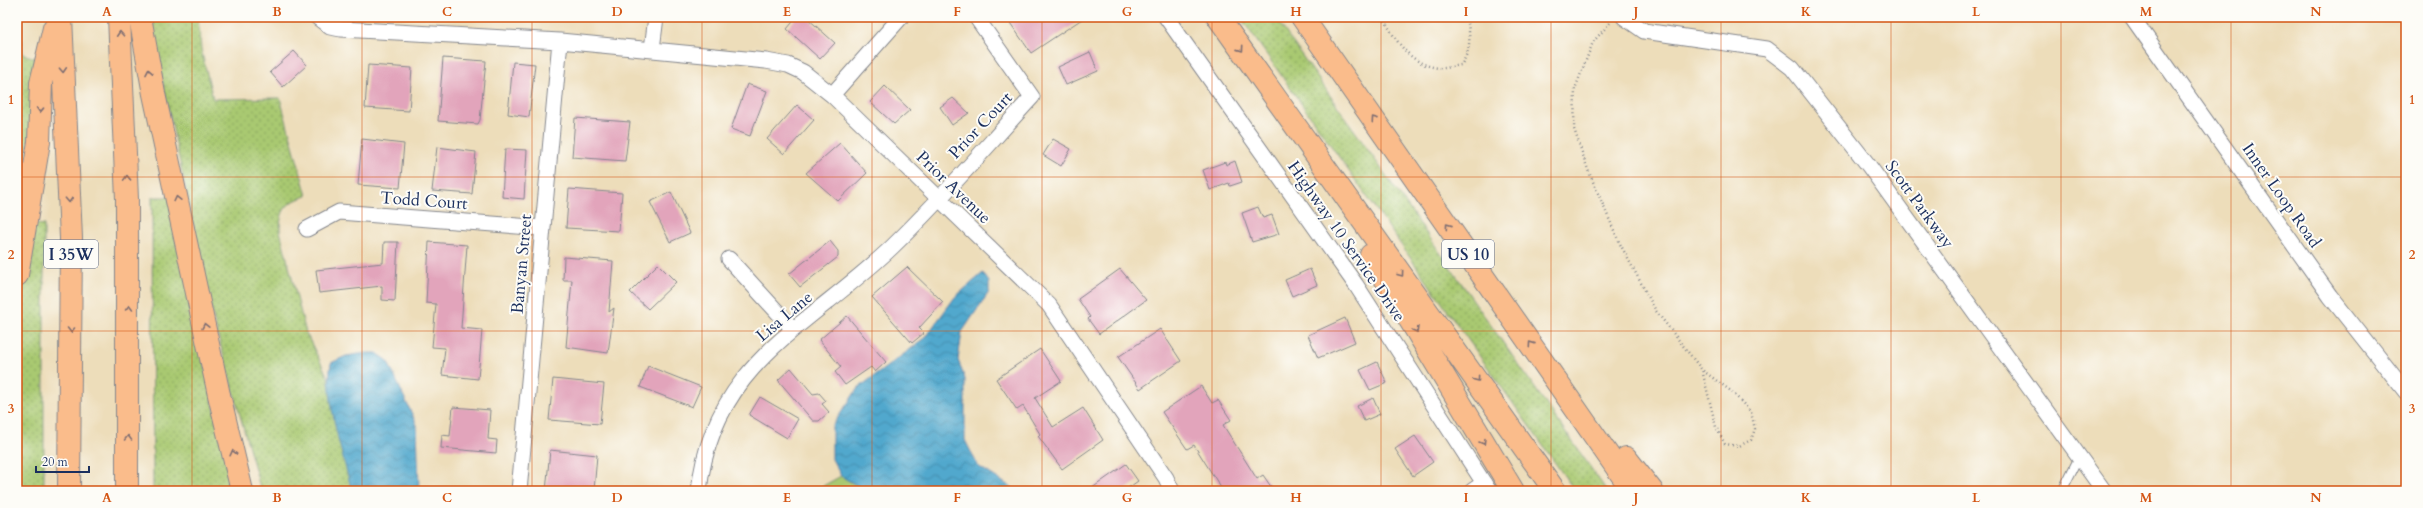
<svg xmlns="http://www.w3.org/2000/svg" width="2423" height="508" viewBox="0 0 2423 508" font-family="Cardo,serif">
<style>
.grass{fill:url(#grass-dots);stroke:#627c68}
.park{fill:#a9c971;stroke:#627c68}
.water{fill:url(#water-waves);stroke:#366c96}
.building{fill:#e2a4bb}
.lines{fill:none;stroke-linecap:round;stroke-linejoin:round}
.lane-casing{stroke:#84868c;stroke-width:10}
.street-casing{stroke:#84868c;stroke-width:17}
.highway-casing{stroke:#84868c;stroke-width:24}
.path{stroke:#84868c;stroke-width:2.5;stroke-dasharray:1 3;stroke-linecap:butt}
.lane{stroke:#fff;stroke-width:8}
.street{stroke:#fff;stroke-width:15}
.highway{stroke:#fabc8b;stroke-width:22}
.oneway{stroke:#7f6e72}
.grid{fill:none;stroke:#d45514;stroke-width:1;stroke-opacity:0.55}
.labels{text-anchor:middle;stroke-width:4;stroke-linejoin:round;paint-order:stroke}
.shield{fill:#fdfcf7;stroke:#5f6c8c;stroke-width:1}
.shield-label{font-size:16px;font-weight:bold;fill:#1b2f5e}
.street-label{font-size:17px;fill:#1b2f5e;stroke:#fdfcf7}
.neatline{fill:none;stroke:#d45514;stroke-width:1.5}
.grid-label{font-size:13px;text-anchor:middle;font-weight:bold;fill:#d45514}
</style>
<defs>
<pattern id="grass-dots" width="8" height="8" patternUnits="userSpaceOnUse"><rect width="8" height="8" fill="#a9c971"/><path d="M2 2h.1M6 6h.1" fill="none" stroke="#89a460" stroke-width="1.8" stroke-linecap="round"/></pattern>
<pattern id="water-waves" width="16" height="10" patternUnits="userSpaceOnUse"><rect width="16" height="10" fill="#51a8cd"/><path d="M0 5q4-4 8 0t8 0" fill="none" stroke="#4289aa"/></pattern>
</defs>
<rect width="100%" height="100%" fill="#fdfcf7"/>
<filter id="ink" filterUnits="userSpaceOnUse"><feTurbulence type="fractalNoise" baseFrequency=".025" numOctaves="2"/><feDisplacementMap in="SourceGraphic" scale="8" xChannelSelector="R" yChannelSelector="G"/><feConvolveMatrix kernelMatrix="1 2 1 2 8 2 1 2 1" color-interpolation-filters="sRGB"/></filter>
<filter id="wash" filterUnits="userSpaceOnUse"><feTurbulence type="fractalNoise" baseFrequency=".012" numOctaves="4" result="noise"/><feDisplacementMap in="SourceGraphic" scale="16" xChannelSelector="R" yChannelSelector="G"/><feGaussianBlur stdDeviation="0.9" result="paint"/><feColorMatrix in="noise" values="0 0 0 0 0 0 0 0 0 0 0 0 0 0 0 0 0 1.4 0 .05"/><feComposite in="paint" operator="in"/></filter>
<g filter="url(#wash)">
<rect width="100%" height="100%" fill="#edddba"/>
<path class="grass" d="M17 17H20L19 30 23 54 35 58 31 127 17 219Z
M151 17H198L201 49 213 99 280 98 307 196C286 202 280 210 280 231L306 333 328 377 335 418 352 491H261L215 325 156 51Z
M1240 17H1275L1607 491H1575Z
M152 197H169L232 491H153Z
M35 224 44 225V491H17V327Z"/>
<path class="park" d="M841 476 866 491H814Z"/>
<path class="water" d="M983 273 989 282V292L962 332 958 360 965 379V440L978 466 1017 491H866L841 476 832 459V426L858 388 924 339 955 297Z
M365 353H377L387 360 417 425 419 491H352C343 457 324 397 331 363L346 356Z"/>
<g id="blocks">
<path class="building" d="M797 17H806L835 43 820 59 787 29Z
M1006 17H1085L1031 53Z
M294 51 307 65 283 87 270 72Z
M1090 52 1098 71 1066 85 1058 67Z
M443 58 486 61 480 120 478 124 438 121Z
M513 62 535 64 529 117 508 114Z
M368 65 412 68 409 111 365 108Z
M747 84 767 91 750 136 731 129Z
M885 86 910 110 894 124 870 102Z
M953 98 969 113 952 125 940 107Z
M797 105 814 120 784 154 767 139Z
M575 118 630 122 625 161 572 157Z
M362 139 404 144 400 188 358 185Z
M1053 139 1071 149 1061 166 1043 155Z
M840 143 867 173 838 201 806 173Z
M437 147 476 152 472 194 432 191Z
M505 149 527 150 524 199 502 197Z
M1235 161 1242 182 1230 186 1229 183 1210 190 1203 170 1225 162 1226 165Z
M569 189 622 193 619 231 566 228Z
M671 192 690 233 670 242 650 202Z
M1258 207 1263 218 1272 215 1279 234 1252 242 1242 213Z
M830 241 838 251V257L800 287 789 274Z
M384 242H398L395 301 382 300V286L319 293 316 270 383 263Z
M429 242 467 245 461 328 482 330 478 379 442 375 445 348 432 347 436 304 426 303Z
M564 257 613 261 609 312 614 308 608 353 566 347 572 280H563Z
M658 264 676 282 648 309 630 292Z
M907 267 943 302 919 328 924 333 912 343 872 297Z
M1120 269 1146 300 1099 334 1088 319 1090 317 1078 299Z
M1310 269 1317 285 1292 296 1285 280Z
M847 316 886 362 875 372 871 367 845 385 835 372 841 367 819 340Z
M1345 318 1355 342 1318 358 1308 335Z
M1160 329 1181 361 1140 389 1118 357Z
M1040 349 1061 381 1035 398 1053 427 1083 408 1103 440 1062 469 1038 436 1040 434 1023 406 1017 410 996 379Z
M1377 362 1387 383 1370 390 1360 370Z
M648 366 701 387 692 407 640 387Z
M791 368 813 394 819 393 826 401 822 404 829 412 819 421H813L778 380Z
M553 379 604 384 600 424 549 420Z
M1201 386 1212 403 1218 400 1231 420 1223 425 1257 479 1263 475 1274 491H1223L1194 445 1187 449 1162 412Z
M760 397 798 419 787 438 749 415Z
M1373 398 1380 414 1364 421 1357 406Z
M453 407 490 410 488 439 497 440 496 453 441 448 442 435 450 436Z
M1415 436 1433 462 1413 476 1395 449Z
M550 450 597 455 594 491H546Z
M1126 464 1138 481 1124 491H1088Z"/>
</g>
</g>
<g filter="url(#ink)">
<use href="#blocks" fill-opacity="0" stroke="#84868c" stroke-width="1"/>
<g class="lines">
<g class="lane-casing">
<path id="lane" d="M2062 491 2079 457"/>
</g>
<g class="street-casing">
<path id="street" d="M317 17 330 27 341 29 560 41 766 61 788 65 803 72 832 95 1049 305 1166 478 1172 491
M1166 17 1356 285 1489 491
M1624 17 1644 31 1767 49 1792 68 1869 166 2104 491
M2132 17 2330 296 2406 392
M652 49 656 17
M832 95 901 17
M307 229 339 212 543 228
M729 259 792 328
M519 491 560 41
M699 491C712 363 810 326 892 247 941 200 986 147 1032 97L976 17
M1472 491 1484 483"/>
</g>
<g class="highway-casing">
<path id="highway" d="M61 17 71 238 69 491
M119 17 127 199V491
M140 17 154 94 219 395 242 491
M1218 17 1555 491
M1302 17 1633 491
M1371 255 1513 491
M17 275 39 142 41 83 54 28
M1626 458 1652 491"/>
</g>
<path class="path" d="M1383 17C1395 40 1410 65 1439 68 1445 69 1454 66 1461 65 1472 48 1470 36 1467 17
M1610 23 1593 42 1575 89 1574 129 1588 170 1619 242 1656 311 1702 370 1731 391 1751 412 1755 429 1751 440 1739 446 1725 444 1716 427 1702 370"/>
<use href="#lane" class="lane"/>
<use href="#street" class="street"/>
<use href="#highway" class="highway"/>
</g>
<defs><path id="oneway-chevron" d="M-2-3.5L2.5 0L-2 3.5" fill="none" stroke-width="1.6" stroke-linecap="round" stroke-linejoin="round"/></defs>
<g class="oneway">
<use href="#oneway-chevron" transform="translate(120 34) rotate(-93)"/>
<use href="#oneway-chevron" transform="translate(1241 49) rotate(55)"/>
<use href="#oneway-chevron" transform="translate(63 70) rotate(87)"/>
<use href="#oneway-chevron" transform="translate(149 72) rotate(-101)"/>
<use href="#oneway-chevron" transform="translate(40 110) rotate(92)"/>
<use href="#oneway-chevron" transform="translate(1374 119) rotate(-125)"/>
<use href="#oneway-chevron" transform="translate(127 178) rotate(-92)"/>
<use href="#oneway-chevron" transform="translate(177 199) rotate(-103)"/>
<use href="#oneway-chevron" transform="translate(69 200) rotate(87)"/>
<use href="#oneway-chevron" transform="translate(1448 226) rotate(-125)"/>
<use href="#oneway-chevron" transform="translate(1401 274) rotate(54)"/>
<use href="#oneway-chevron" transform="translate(129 308) rotate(-90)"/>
<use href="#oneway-chevron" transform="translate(205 326) rotate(-102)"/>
<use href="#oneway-chevron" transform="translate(71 330) rotate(90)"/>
<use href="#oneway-chevron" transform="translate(1416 330) rotate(59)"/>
<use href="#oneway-chevron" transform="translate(1531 344) rotate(-125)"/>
<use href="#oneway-chevron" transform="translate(1477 379) rotate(54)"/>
<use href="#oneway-chevron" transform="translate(128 438) rotate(-90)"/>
<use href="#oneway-chevron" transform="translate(1483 442) rotate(59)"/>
<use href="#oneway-chevron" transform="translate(233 453) rotate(-104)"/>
</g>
</g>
<path class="grid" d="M192 17V491M362 17V491M532 17V491M702 17V491M872 17V491M1042 17V491M1212 17V491M1381 17V491M1551 17V491M1721 17V491M1891 17V491M2061 17V491M2231 17V491M17 177H2406M17 331H2406"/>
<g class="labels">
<g class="shield">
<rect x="44" y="240" width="54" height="28" rx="3"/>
<rect x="1442" y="240" width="52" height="28" rx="3"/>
</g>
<g class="shield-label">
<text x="71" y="260">I 35W</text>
<text x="1468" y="260">US 10</text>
</g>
<g class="street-label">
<text transform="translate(980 125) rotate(-47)" y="6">Prior Court</text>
<text transform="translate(954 187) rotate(44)" y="6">Prior Avenue</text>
<text transform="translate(2282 195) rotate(55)" y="6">Inner Loop Road</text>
<text transform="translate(424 200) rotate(4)" y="6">Todd Court</text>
<text transform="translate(1920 204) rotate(54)" y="6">Scott Parkway</text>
<text transform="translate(1347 241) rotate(55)" y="6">Highway 10 Service Drive</text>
<text transform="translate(521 264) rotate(-85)" y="6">Banyan Street</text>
<text transform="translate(784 316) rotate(-40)" y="6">Lisa Lane</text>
</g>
</g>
<rect width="2423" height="508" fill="none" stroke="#fdfcf7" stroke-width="44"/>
<path d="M36 466v6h53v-6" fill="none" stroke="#1b2f5e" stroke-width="2"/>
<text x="42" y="466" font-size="12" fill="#1b2f5e" stroke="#fdfcf7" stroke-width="3" paint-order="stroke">20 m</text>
<rect x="22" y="22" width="2379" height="464" class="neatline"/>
<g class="grid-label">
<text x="107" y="16">A</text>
<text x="277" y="16">B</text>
<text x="447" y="16">C</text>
<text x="617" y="16">D</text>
<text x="787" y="16">E</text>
<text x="957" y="16">F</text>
<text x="1127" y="16">G</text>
<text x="1296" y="16">H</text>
<text x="1466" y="16">I</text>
<text x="1636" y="16">J</text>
<text x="1806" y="16">K</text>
<text x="1976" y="16">L</text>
<text x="2146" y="16">M</text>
<text x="2316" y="16">N</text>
<text x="11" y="104">1</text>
<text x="2412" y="104">1</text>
<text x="11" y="259">2</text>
<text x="2412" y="259">2</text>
<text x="11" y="413">3</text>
<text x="2412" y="413">3</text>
<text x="107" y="502">A</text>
<text x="277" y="502">B</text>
<text x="447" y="502">C</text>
<text x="617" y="502">D</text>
<text x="787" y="502">E</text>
<text x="957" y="502">F</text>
<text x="1127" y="502">G</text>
<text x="1296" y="502">H</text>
<text x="1466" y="502">I</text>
<text x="1636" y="502">J</text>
<text x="1806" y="502">K</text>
<text x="1976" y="502">L</text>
<text x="2146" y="502">M</text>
<text x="2316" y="502">N</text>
</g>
</svg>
